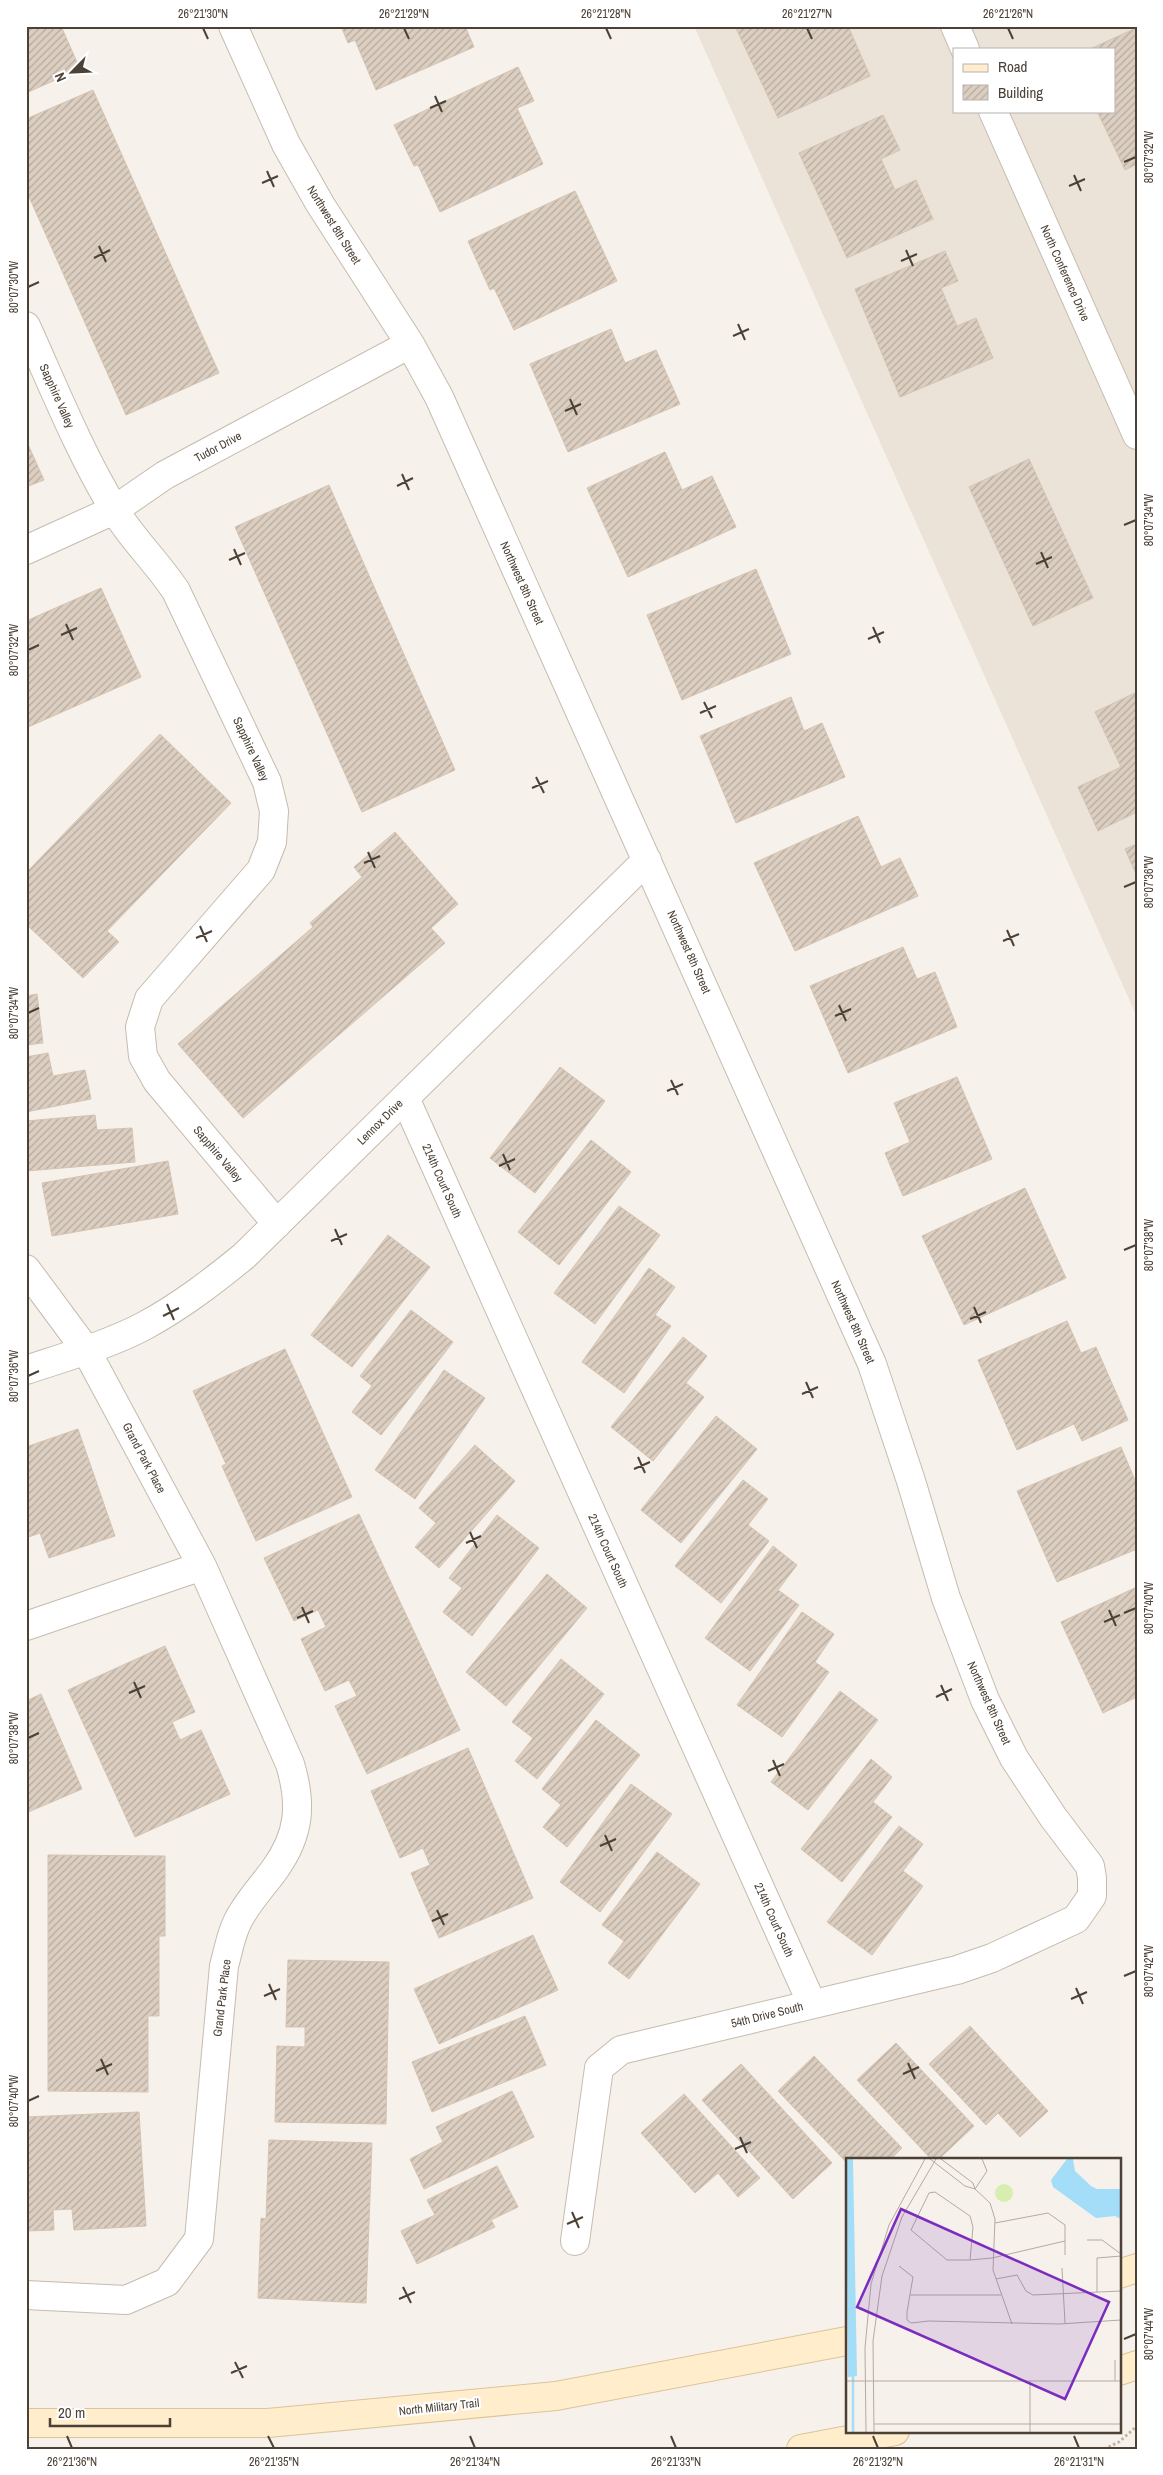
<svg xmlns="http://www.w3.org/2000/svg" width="1163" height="2475" viewBox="0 0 1163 2475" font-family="'Archivo Narrow',sans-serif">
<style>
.residential{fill:#ebe3d8;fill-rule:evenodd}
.building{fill:url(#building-hatch);stroke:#d5c3b1}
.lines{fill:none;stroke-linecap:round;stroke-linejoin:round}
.street-casing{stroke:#c6bbaf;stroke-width:30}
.secondary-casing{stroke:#ddc499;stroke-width:30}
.path{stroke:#c6b39c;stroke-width:3;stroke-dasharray:2.5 2.5;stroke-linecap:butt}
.street{stroke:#fff;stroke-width:28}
.secondary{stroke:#ffedcc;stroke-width:28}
.ticks{fill:none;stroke:#4c4137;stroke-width:2}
.labels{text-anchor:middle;stroke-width:4.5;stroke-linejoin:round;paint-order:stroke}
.street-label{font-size:12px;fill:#4c4137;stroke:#fff}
.inset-river{fill:none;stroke:#a3ddf7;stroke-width:2.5}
.inset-road{fill:none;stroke:#b2aba2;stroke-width:1}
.view{fill:#7b2cbf;fill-opacity:0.15;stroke:#7b2cbf;stroke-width:2.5}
.inset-edge{fill:none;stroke:#4c4137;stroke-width:2.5}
.neatline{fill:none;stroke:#4c4137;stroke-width:2}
.ticks-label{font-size:12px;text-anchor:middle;fill:#4c4137}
</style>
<defs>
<pattern id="building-hatch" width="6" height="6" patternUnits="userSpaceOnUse" patternTransform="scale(1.25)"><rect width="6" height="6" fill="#dccfc2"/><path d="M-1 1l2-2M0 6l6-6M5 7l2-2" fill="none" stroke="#b5aa9e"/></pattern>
</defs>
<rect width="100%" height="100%" fill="#f6f1ea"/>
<path class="residential" d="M694 26H1137V1017ZM954 49H1114V111H954Z"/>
<path class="building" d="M26 26H61L80 69 26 93Z
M341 26H465L474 47 376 90 355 40 348 43Z
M735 26H848L870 76 778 118Z
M1134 29 1137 35V164L1125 170 1097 111H1114V49H1090Z
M518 67 534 101 517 108 543 164 440 212 418 165 414 166 394 125Z
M93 90 219 373 126 415 26 190V119Z
M883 115 900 150 881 159 895 190 916 180 933 219 847 258 799 153Z
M575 191 617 281 514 330 494 288 490 290 468 241Z
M945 251 958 281 941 288 957 326 976 318 993 358 900 397 855 289Z
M611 329 625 363 656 350 680 404 568 452 530 364Z
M26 440 44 480 26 487Z
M665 452 682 490 712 476 736 527 628 577 587 488Z
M1029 459 1093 598 1033 626 969 487Z
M329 485 455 770 362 812 235 527Z
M756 569 791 654 682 700 647 615Z
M101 588 141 677 26 728V621Z
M1137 692V812L1098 831 1078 787 1121 767 1095 712Z
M791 697 804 731 822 723 845 777 736 823 700 736Z
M160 734 231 803 107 931 119 942 83 978 26 924V873Z
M858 816 881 867 900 858 918 896 795 951 754 863Z
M395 832 458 904 431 928 445 943 243 1118 178 1044 313 927 310 923 362 877 354 867Z
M1137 844V876L1125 849Z
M903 947 917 979 935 972 957 1027 848 1073 810 986Z
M37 994 43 1043 26 1045V996Z
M48 1053 53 1076 85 1070 91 1099 26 1112V1057Z
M560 1067 605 1101 535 1193 490 1158Z
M957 1077 992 1159 903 1196 885 1153 910 1142 894 1103Z
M95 1115 97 1130 132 1128 135 1162 26 1171V1121Z
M591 1140 631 1172 559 1265 518 1232Z
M168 1161 178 1214 52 1236 42 1183Z
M1025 1188 1066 1278 964 1325 922 1236Z
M619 1206 660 1235 595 1324 554 1293Z
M388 1235 430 1267 352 1367 311 1335Z
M649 1268 675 1287 655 1315 671 1326 624 1393 582 1362Z
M411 1310 453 1342 381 1435 352 1412 372 1386 360 1376Z
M1067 1321 1081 1353 1096 1347 1128 1420 1082 1441 1074 1424 1017 1450 978 1360Z
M683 1337 707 1356 686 1383 704 1397 653 1461 611 1427Z
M285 1349 352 1497 256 1541 222 1466 226 1464 193 1391Z
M444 1370 485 1398 415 1499 375 1470Z
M716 1416 757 1449 681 1543 641 1510Z
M78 1429 115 1536 49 1558 40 1533 26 1538V1447Z
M475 1445 515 1481 439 1568 415 1547 436 1523 419 1508Z
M1121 1447 1137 1485V1549L1057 1582 1017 1491Z
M743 1480 768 1499 748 1525 769 1541 721 1603 675 1566Z
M359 1514 460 1730 367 1774 335 1706 357 1696 349 1680 325 1691 301 1639 326 1627 318 1610 294 1621 264 1558Z
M497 1515 539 1548 472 1636 443 1612 462 1588 449 1578Z
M773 1546 797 1565 778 1590 799 1605 750 1671 705 1638Z
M547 1574 587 1608 506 1706 466 1672Z
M1137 1587V1697L1103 1713 1061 1622Z
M802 1612 834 1634 815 1662 829 1672 782 1737 737 1705Z
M165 1646 195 1712 172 1722 180 1740 201 1730 230 1794 135 1837 68 1690Z
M561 1659 604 1694 537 1779 515 1761 533 1738 512 1722Z
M840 1691 878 1720 808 1810 771 1782Z
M41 1694 82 1789 26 1813V1701Z
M596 1720 640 1755 567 1847 543 1827 561 1805 542 1789Z
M468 1748 533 1898 439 1938 411 1873 430 1865 423 1848 400 1858 371 1791Z
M871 1759 892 1777 873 1802 892 1817 842 1882 801 1849Z
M631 1784 672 1814 600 1912 560 1882Z
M899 1826 923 1844 903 1871 923 1886 872 1955 827 1922Z
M657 1852 700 1884 629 1979 608 1963 624 1941 602 1925Z
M48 1855 165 1856V1936H159V2016H148V2092L48 2091Z
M533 1935 558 1990 439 2044 414 1989Z
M288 1960 389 1962 386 2124 275 2122 277 2046 305 2047V2027H286Z
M525 2016 546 2065 432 2112 412 2062Z
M970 2026 1048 2111 1020 2137 998 2113 986 2125 929 2064Z
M896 2043 974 2126 939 2159H931L857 2080Z
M814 2056 902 2148 891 2159H847V2163L778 2091Z
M741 2064 832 2163 793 2199 702 2100Z
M512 2091 534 2137 424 2189 410 2159 443 2142 436 2127Z
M684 2094 760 2178 738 2197 718 2173 695 2193 641 2133Z
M139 2112 146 2226 74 2230 72 2209 53 2210 54 2230 26 2231V2117Z
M269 2140 372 2143 366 2303 258 2298 261 2218 266 2219Z
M497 2166 518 2207 491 2220 495 2227 417 2264 401 2231 435 2215 427 2200Z"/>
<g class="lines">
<g class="street-casing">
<path id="street" d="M233 26 286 144 320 204 410 344 439 397 872 1364 911 1481 946 1598 985 1700 1014 1758 1053 1817 1090 1866 1092 1878V1896L1076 1919 992 1958 957 1970 621 2050 599 2068 575 2241
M955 26 965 49
M993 111 1137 435
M26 326C54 388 79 451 114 509 131 538 157 562 176 591L267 782 274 811 272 842 261 870 149 999 140 1027 143 1056 157 1081 277 1224
M26 550 114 510 165 475 410 344
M405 1098 812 2004
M26 1269 86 1350 202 1566 290 1764C302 1804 300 1834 275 1869 265 1883 252 1897 243 1912 232 1928 229 1948 224 1966L199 2239 167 2282 126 2300 26 2295
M26 1370C65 1357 108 1345 144 1326 181 1306 212 1282 244 1256L647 860
M26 1626 202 1566"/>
</g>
<g class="secondary-casing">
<path id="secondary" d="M1119 2274 1137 2268
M1119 2371 1137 2365
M26 2423H268L556 2396 847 2341
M801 2449 895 2431"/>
</g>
<path class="path" d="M1104 2449 1119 2442 1137 2426"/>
<use href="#street" class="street"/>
<use href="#secondary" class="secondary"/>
</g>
<path class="ticks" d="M203 28 208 39M404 28 409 39M606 28 611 39M807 28 812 39M1008 28 1013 39M435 96 442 112M430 108 446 101M1124 162 1136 157M267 171 274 187M1074 175 1081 191M262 183 278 176M1069 186 1085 179M99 246 106 262M906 250 913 266M94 258 110 250M901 261 917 254M28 287 39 282M738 324 745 340M733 336 749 329M570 399 577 415M565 411 581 404M402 474 409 490M397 486 413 478M1124 525 1136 520M234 549 241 565M1041 552 1048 568M229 560 245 553M1036 564 1052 557M66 624 73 640M873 627 880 643M61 635 77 628M868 639 884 632M28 650 39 645M704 702 712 718M700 713 716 706M536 777 544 793M532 788 548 781M368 852 375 868M364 863 380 856M1124 887 1136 882M200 926 207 942M1007 930 1014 946M196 938 212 931M1003 941 1019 934M839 1005 846 1021M28 1013 39 1008M835 1016 851 1009M671 1080 678 1095M667 1091 683 1084M503 1154 510 1170M499 1166 515 1159M335 1229 342 1245M331 1241 347 1234M1124 1250 1136 1245M167 1304 174 1320M974 1307 981 1323M163 1316 179 1308M970 1319 986 1312M28 1376 39 1371M806 1382 813 1398M802 1394 818 1387M638 1457 645 1473M634 1469 650 1462M470 1532 477 1548M466 1543 481 1536M302 1607 309 1623M1109 1610 1116 1626M1124 1613 1136 1608M297 1618 313 1611M1104 1622 1120 1615M134 1682 141 1698M941 1685 948 1701M129 1693 145 1686M936 1697 952 1689M28 1738 39 1733M773 1760 780 1776M768 1771 784 1764M605 1835 612 1851M600 1846 616 1839M437 1910 444 1925M432 1921 448 1914M1124 1976 1136 1971M269 1984 276 2000M1076 1988 1083 2004M264 1996 280 1989M1071 1999 1087 1992M101 2059 108 2075M908 2063 915 2079M96 2071 112 2064M903 2074 919 2067M28 2101 39 2096M740 2137 747 2153M735 2149 751 2142M572 2212 579 2228M567 2224 583 2217M403 2287 411 2303M399 2299 415 2292M1124 2339 1136 2334M235 2362 243 2378M231 2373 247 2366M67 2436 72 2448M268 2436 274 2448M470 2436 475 2448M671 2436 676 2448M873 2436 878 2448M1074 2436 1079 2448"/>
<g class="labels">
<g class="street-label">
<text transform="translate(334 225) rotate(58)" y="4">Northwest 8th Street</text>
<text transform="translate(1065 273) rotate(66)" y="4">North Conference Drive</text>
<text transform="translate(57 396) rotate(66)" y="4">Sapphire Valley</text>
<text transform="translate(218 447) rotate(-28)" y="4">Tudor Drive</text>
<text transform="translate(522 583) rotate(66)" y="4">Northwest 8th Street</text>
<text transform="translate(251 749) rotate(65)" y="4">Sapphire Valley</text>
<text transform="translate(689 952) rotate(66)" y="4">Northwest 8th Street</text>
<text transform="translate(380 1122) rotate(-45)" y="4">Lennox Drive</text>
<text transform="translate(218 1154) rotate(50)" y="4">Sapphire Valley</text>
<text transform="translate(442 1181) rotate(66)" y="4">214th Court South</text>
<text transform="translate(853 1322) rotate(66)" y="4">Northwest 8th Street</text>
<text transform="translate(144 1458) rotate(62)" y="4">Grand Park Place</text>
<text transform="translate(608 1551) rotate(66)" y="4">214th Court South</text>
<text transform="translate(989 1703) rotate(66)" y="4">Northwest 8th Street</text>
<text transform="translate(774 1920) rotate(66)" y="4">214th Court South</text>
<text transform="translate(222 1998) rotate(-83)" y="4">Grand Park Place</text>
<text transform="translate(767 2015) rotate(-14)" y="4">54th Drive South</text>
<text transform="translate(439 2407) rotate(-6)" y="4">North Military Trail</text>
</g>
</g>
<g transform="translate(846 2158)">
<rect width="275" height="275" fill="#f6f1ea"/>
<path d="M149 35a9 9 0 1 1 18 0a9 9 0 1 1-18 0Z" fill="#d8edb0"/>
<path d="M0 1H7L11 218 2 219ZM221 1H227L229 13 245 28 251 31H275V61L269 58 250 60 207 29 205 22Z" fill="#a3ddf7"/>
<path class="inset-river" d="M7 214V274"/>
<path class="inset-road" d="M84 1 119 28 129 31 144 45 149 61 147 112 166 166M95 1 127 25 129 31M129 31 141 13 136 1M149 65 202 55 219 67V97M241 82H256L275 96M124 102 127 69 124 58 89 34 83 35 65 72 101 102H124L146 100 219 83M53 108 67 119 61 154V162L65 165 83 163 213 166 275 162M216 110 219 165M150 121 171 117 180 133 187 137 275 133M251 134V100L275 98M64 137H155M269 202V223M0 223H275M184 223V274M28 266H275M20 274 19 190 25 126 43 67 79 1M28 274 27 183 36 118 56 59 90 1"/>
<path class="view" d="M55 51 263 144 219 241 11 149Z"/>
<rect width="275" height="275" class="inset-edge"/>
</g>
<rect width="1163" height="2475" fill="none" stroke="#ffffff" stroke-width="55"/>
<rect x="953" y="48" width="162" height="65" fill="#ffffff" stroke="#b7b3af"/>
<rect x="963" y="64" width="25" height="8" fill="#ffedcc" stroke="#b7b3af"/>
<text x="998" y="72" font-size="15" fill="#4c4137">Road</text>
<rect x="963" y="85" width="25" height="15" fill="url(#building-hatch)" stroke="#b7b3af"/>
<text x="998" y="98" font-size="15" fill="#4c4137">Building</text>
<g transform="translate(72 72) rotate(246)" stroke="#ffffff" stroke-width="4" paint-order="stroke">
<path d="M0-4L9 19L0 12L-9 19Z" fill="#4c4137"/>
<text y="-8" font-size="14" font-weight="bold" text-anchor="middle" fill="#4c4137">N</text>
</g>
<path d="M50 2418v8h120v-8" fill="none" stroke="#4c4137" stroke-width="2.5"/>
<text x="58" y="2418" font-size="15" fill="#4c4137" stroke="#ffffff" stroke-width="4" paint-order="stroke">20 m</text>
<rect x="28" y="28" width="1108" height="2420" class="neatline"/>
<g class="ticks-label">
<text x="203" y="18">26°21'30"N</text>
<text x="404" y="18">26°21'29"N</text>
<text x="606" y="18">26°21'28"N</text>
<text x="807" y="18">26°21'27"N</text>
<text x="1008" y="18">26°21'26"N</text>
<text transform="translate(1149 157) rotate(-90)" y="4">80°07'32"W</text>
<text transform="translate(14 287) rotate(-90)" y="4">80°07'30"W</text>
<text transform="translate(1149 520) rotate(-90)" y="4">80°07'34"W</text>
<text transform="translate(14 650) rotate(-90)" y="4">80°07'32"W</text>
<text transform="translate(1149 882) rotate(-90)" y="4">80°07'36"W</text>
<text transform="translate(14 1013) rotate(-90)" y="4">80°07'34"W</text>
<text transform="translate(1149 1245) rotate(-90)" y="4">80°07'38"W</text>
<text transform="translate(14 1376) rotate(-90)" y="4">80°07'36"W</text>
<text transform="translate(1149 1608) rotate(-90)" y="4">80°07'40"W</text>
<text transform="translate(14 1738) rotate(-90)" y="4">80°07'38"W</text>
<text transform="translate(1149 1971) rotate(-90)" y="4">80°07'42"W</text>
<text transform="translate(14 2101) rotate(-90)" y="4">80°07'40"W</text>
<text transform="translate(1149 2334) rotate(-90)" y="4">80°07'44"W</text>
<text x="72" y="2466">26°21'36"N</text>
<text x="274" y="2466">26°21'35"N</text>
<text x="475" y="2466">26°21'34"N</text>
<text x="676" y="2466">26°21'33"N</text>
<text x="878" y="2466">26°21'32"N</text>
<text x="1079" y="2466">26°21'31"N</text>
</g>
</svg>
